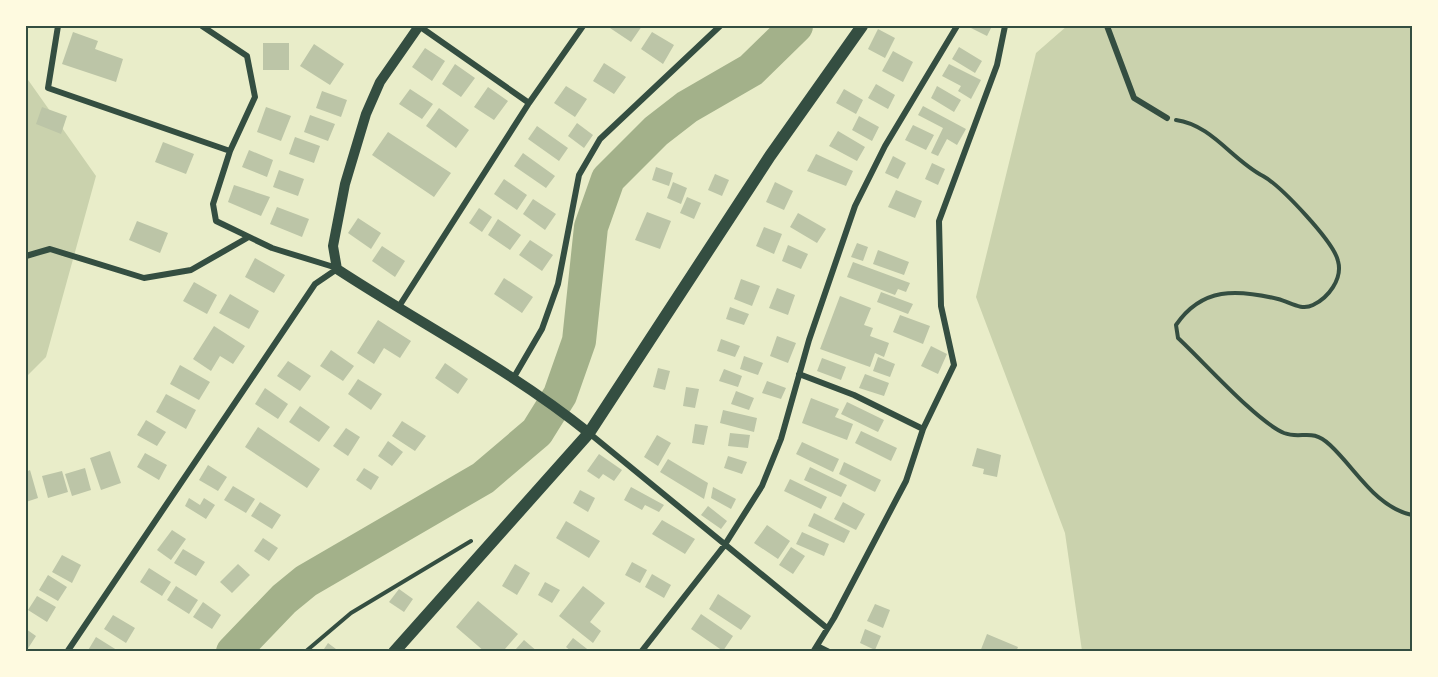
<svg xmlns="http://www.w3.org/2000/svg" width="1438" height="677" viewBox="0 0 1438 677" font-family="Ubuntu,sans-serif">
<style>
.green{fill:#cad2ad}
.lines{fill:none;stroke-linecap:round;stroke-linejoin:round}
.river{stroke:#a3b18a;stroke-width:34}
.building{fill:#bcc5a7}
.path{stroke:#344e41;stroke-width:4}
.minor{stroke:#344e41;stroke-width:6}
.tertiary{stroke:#344e41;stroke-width:10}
.secondary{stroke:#344e41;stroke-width:12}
.neatline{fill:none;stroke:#344e41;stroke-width:2}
</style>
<rect width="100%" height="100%" fill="#e9edc9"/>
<path class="green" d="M1067 26H1412V651H1082L1065 533 976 297 1036 53Z
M26 77 96 176 46 357 26 377Z"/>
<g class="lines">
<path class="river" d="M233 652 284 599 306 581 483 478 537 432 560 395 579 341 591 227 608 179 656 131 687 107 751 70 796 26"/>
</g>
<path class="building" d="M611 26H642L631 42 610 28Z
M967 26H992L987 36Z
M878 29 895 38 885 58 868 49Z
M73 32 98 41 95 49 123 59 116 82 62 64Z
M652 32 674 45 663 64 641 49Z
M263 43H289V70H263Z
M314 44 344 64 330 85 300 66Z
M959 47 982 61 975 73 952 59Z
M425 48 445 61 432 81 412 67Z
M893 51 913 62 903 82 882 71Z
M604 63 626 77 614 94 593 81Z
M455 64 475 78 461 97 442 84Z
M949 64 981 80 971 99 958 91 961 86 942 76Z
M876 84 895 95 888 109 868 98Z
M566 86 587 99 575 117 554 103Z
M937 86 961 100 954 112 931 98Z
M488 87 508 101 494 120 474 107Z
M410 89 433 104 422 119 399 104Z
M844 89 863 100 856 114 836 103Z
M322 91 347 100 341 117 316 108Z
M923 106 966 129 957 145 947 139 938 156 931 153 943 128 918 115Z
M42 107 67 116 61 134 36 124Z
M266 107 291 116 281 141 257 132Z
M439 108 469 130 456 148 426 126Z
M310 115 335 124 328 141 304 132Z
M859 116 879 127 872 141 852 130Z
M577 123 593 135 584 148 568 136Z
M913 125 934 135 926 150 905 140Z
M537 126 568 148 559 161 528 139Z
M838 131 865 147 857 161 829 146Z
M388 132 451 173 434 197 372 155Z
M295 137 320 146 314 163 289 154Z
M163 142 194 154 186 174 155 162Z
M249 150 273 160 267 177 242 167Z
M523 153 555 176 546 188 514 166Z
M816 154 853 171 846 186 807 171Z
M893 156 906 163 898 179 885 173Z
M932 163 945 169 938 185 925 179Z
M656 167 673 173 669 186 652 180Z
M279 170 304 179 298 196 273 187Z
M715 174 729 180 722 196 708 190Z
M504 179 527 195 517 210 494 194Z
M673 182 687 188 681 204 667 198Z
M775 182 793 191 784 210 766 202Z
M234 185 270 197 261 216 228 202Z
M896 190 922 201 915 218 888 207Z
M687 197 701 203 694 219 680 213Z
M533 199 556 214 545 230 523 214Z
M277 207 309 219 302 237 270 224Z
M479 208 492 217 482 232 469 223Z
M647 212 671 221 660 249 635 240Z
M798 213 826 229 817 243 790 227Z
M358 218 381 233 371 249 348 233Z
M498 219 521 235 510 250 488 235Z
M137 221 168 233 160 253 129 240Z
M764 227 782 234 774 254 756 246Z
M530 240 553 255 542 271 519 255Z
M857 243 868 247 863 261 851 257Z
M788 245 808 254 801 269 782 261Z
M382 246 405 261 395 277 372 261Z
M878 250 909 262 904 275 873 264Z
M255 258 285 275 274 293 245 277Z
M853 262 910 283 906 292 898 289 895 295 847 277Z
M504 278 533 297 522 313 494 294Z
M741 279 760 286 752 306 734 299Z
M194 282 217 295 207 314 183 301Z
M777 288 795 295 788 315 769 308Z
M881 292 913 304 908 314 877 302Z
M230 294 259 311 249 329 219 313Z
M840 296 871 308 864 325 873 328 870 336 889 343 884 357 875 353 870 367 820 349Z
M730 307 749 314 744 325 726 319Z
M900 315 930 326 923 344 893 332Z
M378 320 411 341 400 358 384 348 374 364 357 353Z
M214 326 245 346 233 364 220 356 211 371 193 359Z
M777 336 796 343 788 363 770 356Z
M721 339 740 346 735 357 717 351Z
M931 346 947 354 938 374 921 366Z
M331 350 354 366 343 381 320 366Z
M744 356 763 363 758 375 740 369Z
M878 357 895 364 890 377 873 371Z
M822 358 846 367 841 380 817 371Z
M288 361 311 376 300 391 277 376Z
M445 363 468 379 458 394 435 378Z
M180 365 210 382 199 400 170 384Z
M658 368 670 371 665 390 653 387Z
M724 369 742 376 738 387 719 381Z
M865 374 889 383 884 396 859 388Z
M358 379 382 394 371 410 348 394Z
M767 381 786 388 781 399 762 393Z
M686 387 699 389 695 408 683 406Z
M265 388 288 404 278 419 255 404Z
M736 391 754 398 749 410 731 404Z
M166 394 196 410 186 429 156 412Z
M811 398 839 409 835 417 853 424 847 440 802 423Z
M847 402 884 420 878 432 841 414Z
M300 406 330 427 319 442 289 422Z
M723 410 757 418 754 432 720 423Z
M146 420 166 432 157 446 137 435Z
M402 421 426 436 415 451 392 436Z
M695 424 708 426 704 445 692 443Z
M258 427 320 469 307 488 245 447Z
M346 428 360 437 348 456 333 446Z
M861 431 897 448 891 461 855 443Z
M730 433 750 435 748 448 728 446Z
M657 435 671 443 658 466 644 457Z
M388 441 403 452 392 466 378 456Z
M802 442 839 459 833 472 796 454Z
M977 448 1001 455 997 477 983 474 984 469 972 466Z
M110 451 121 483 101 490 90 458Z
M145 453 167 465 159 480 137 467Z
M599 454 622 470 614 481 603 474 599 479 587 471Z
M728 456 747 462 742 474 724 468Z
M668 459 708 483 704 499 660 472Z
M844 462 881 480 875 492 839 474Z
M208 465 227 477 218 491 199 480Z
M810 467 847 485 841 497 804 480Z
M85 468 91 490 72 496 65 474Z
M364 468 379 477 371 490 356 480Z
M30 470 38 498 26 502V472Z
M62 471 68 492 48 498 42 476Z
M790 479 827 497 821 509 784 491Z
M233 486 255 499 246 513 224 500Z
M631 487 664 505 659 512 645 505 642 510 624 500Z
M713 487 736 499 731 509 711 498Z
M580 490 595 498 588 512 573 503Z
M189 498 200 505 204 498 215 505 206 519 185 506Z
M260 502 281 515 272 529 251 516Z
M843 502 865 514 856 530 834 519Z
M708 506 727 521 721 529 701 515Z
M814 513 850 531 844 543 808 526Z
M662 520 695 539 685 554 652 534Z
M566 521 600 541 589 558 556 538Z
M767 525 790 541 778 559 754 543Z
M172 530 186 539 171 560 157 550Z
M802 532 829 544 824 556 796 544Z
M263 538 278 548 269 561 254 551Z
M791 547 805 556 793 574 779 565Z
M183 549 205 562 196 576 174 563Z
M62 555 81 565 72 583 52 572Z
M632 562 647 570 640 583 625 575Z
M238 564 250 575 232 593 220 582Z
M515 564 530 573 517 595 502 586Z
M149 568 171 582 162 596 140 582Z
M652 574 671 585 664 598 645 587Z
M48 575 67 587 58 601 39 590Z
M545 582 560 590 552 603 538 595Z
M176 586 198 600 189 614 167 600Z
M583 586 605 603 590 622 601 631 593 643 559 616Z
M399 589 413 599 404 612 389 602Z
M718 594 751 616 741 630 709 609Z
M37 596 56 607 47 622 28 610Z
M478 601 518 634 505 649 508 652H485L456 627Z
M203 602 221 615 212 629 193 617Z
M875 604 890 610 883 628 867 621Z
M701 614 733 636 723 651 691 629Z
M113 615 135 628 126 643 104 629Z
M26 629 36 636 27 650 26 649Z
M865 629 881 636 875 650 860 643Z
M987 634 1018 647 1016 652H980Z
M96 637 120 652H87Z
M573 638 591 652H572L566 647Z
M524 640 538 652 516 649Z
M328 643 340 652H322Z"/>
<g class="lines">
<path class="path" d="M1176 120C1212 125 1232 160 1263 176 1281 186 1334 242 1338 261 1343 279 1328 298 1313 305 1301 311 1290 302 1278 299 1237 289 1202 287 1176 325L1178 338C1203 361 1256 421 1284 433 1302 440 1311 427 1330 445 1356 469 1375 507 1412 515
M305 652 351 613 471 541"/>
<path class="minor" d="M58 26 48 88 230 151
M202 26 247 56 255 97 230 151 213 204 216 221 272 248 337 268
M419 26 529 103
M1107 26 1134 98 1167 118
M26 256 50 249 144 278 191 270 247 238
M398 308 529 103 583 26
M799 374 854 395 923 429
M514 377 542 329 558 284 579 175 600 139 720 26
M589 433 827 628
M817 646 829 652
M67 652 315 284 337 269
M641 652 724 546 762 486 781 439 809 340 855 206 885 146 957 26
M813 652 834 618 906 481 923 429 954 365 941 306 939 221 997 65 1005 26"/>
<path class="tertiary" d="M419 26 380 82 366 114 345 184 333 246 337 269C421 324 511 370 589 433"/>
<path class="secondary" d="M394 652 589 433 770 156 862 26"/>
</g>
<rect width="1438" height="677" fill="none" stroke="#fefae0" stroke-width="54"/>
<rect x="27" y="27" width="1384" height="623" class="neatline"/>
</svg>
